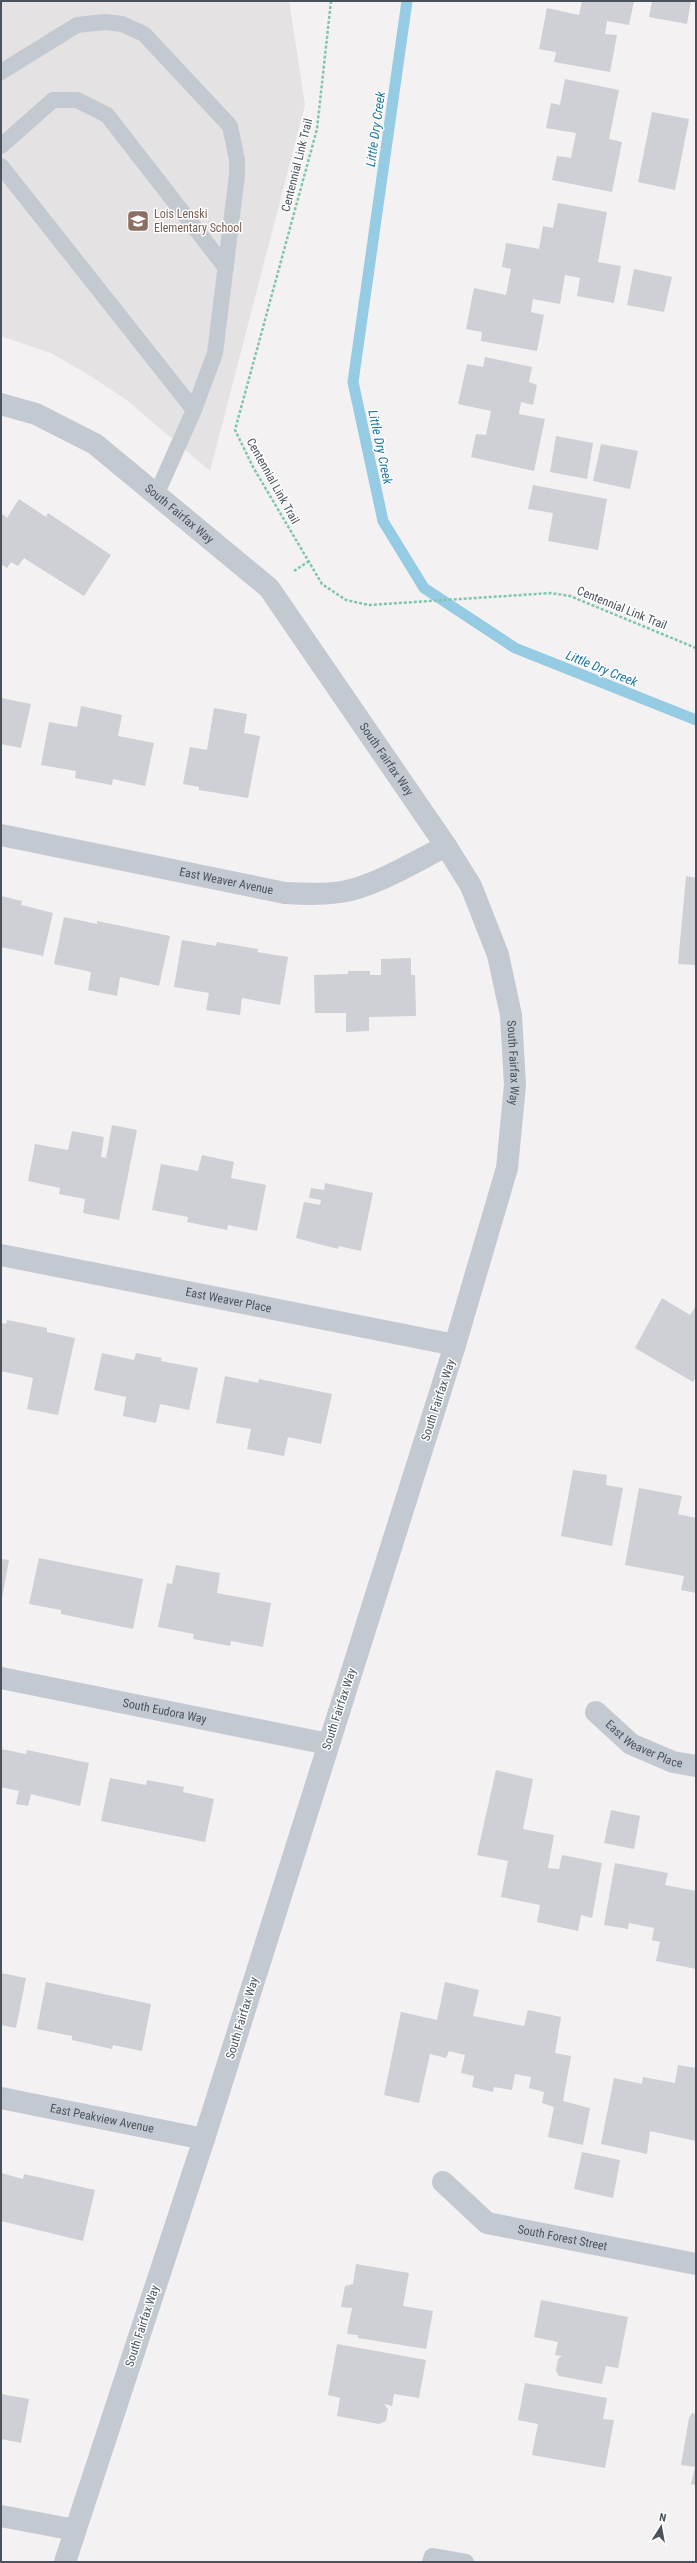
<svg xmlns="http://www.w3.org/2000/svg" width="697" height="2563" viewBox="0 0 697 2563" font-family="'Roboto Condensed',sans-serif">
<style>
.education{fill:#e4e2e2}
.lines{fill:none;stroke-linecap:round;stroke-linejoin:round}
.stream{stroke:#96cbe4;stroke-width:11}
.building{fill:#ced0d5}
.path{stroke:#80c6ab;stroke-width:2.5;stroke-dasharray:3 2;stroke-linecap:butt}
.service{stroke:#c3c9d1;stroke-width:16}
.minor{stroke:#c3c9d1;stroke-width:22}
.labels{text-anchor:middle;stroke-width:3;stroke-linejoin:round;paint-order:stroke}
.street-label{font-size:12px;fill:#4a525c;stroke:#fff}
.education-label{font-size:12px;fill:#785e54;stroke:#fff;text-anchor:start}
.water-label{font-size:13px;font-style:italic;fill:#1b759f;stroke:#fff}
</style>
<rect width="100%" height="100%" fill="#f3f1f1"/>
<path class="education" d="M1 1H289L305 105 210 471 128 401 92 377 51 353 1 336Z"/>
<g class="lines">
<path class="stream" d="M407 1 353 382 383 521 424 588 515 648 696 720"/>
</g>
<path class="building" d="M582 1H634L629 25 607 21 605 34 617 35 610 72 554 62 556 52 539 49 547 8 579 15Z
M652 1H691L687 24 649 17Z
M565 79 619 90 609 139 622 142 612 192 552 180 557 156 571 158 576 133 546 128 551 103 560 105Z
M652 112 689 119 675 190 638 182Z
M558 203 607 212 598 262 621 266 614 303 577 296 580 278 565 275 560 304 533 299 531 312 544 315 537 351 481 341 482 332 466 329 474 288 506 295 511 269 502 267 506 243 539 249 543 226 553 228Z
M634 269 672 277 664 312 627 305Z
M485 357 532 367 529 382 537 385 533 405 521 402 519 414 545 419 534 471 471 457 476 434 486 435 491 411 458 404 467 364 483 367Z
M556 436 593 443 587 479 550 472Z
M601 444 638 451 630 489 593 481Z
M533 485 607 499 598 550 548 541 553 513 528 509Z
M19 499 46 517 48 513 111 555 84 596 24 558 18 566 11 562 7 568 1 564V513L7 518Z
M1 698 31 704 21 748 1 744Z
M81 706 122 715 118 736 154 743 145 786 113 779 112 785 75 778 76 771 41 765 49 722 77 727Z
M214 708 247 714 244 733 260 736 248 798 199 790V787L183 784 190 747 207 750Z
M686 876 696 878V965L678 964Z
M1 896 22 901 21 905 53 913 43 956 1 947Z
M64 917 97 924V921L170 936 159 986 120 977 117 996 88 990 91 972 54 964Z
M182 940 216 946 217 942 258 949 257 952 288 957 280 1005 242 998 240 1015 206 1010 209 993 174 987Z
M411 958V975H415L416 1016 369 1017V1031L346 1032V1013H315L314 975 348 974V971H370V975H381V959Z
M112 1125 137 1130 119 1220 83 1213 85 1199 59 1194 60 1188 28 1181 35 1144 68 1150 72 1131 104 1137 101 1157 106 1158Z
M202 1155 234 1162 231 1178 266 1185 257 1231 228 1225 227 1230 187 1222 188 1217 152 1210 161 1164 198 1171Z
M325 1183 373 1193 361 1251 339 1246 338 1249 296 1238 304 1202 320 1205 321 1200 309 1198 311 1188 324 1190Z
M662 1298 690 1315 696 1306V1377L693 1382 635 1348Z
M7 1320 47 1328V1332L75 1338 58 1415 27 1409 33 1378 1 1371V1323L6 1324Z
M102 1353 134 1360 136 1353 162 1358 161 1361 198 1368 189 1410 160 1404 156 1423 123 1416 126 1397 94 1390Z
M225 1376 258 1383 259 1379 332 1394 321 1444 288 1437 284 1456 247 1449 251 1429 216 1423Z
M573 1470 607 1475 606 1485 623 1488 612 1546 561 1536Z
M639 1488 682 1496 678 1514 696 1518V1593L681 1590 684 1576 625 1565Z
M39 1558 143 1579 133 1629 61 1614V1610L29 1604Z
M1 1559 9 1560 2 1598H1Z
M176 1565 220 1573 217 1593 271 1603 263 1647 231 1641 230 1646 193 1639 194 1634 158 1627 167 1583 172 1584Z
M1 1749 26 1754 27 1750 89 1763 80 1806 31 1794 28 1806 16 1804 19 1791 1 1787Z
M496 1770 533 1779 523 1829 554 1835 548 1868 559 1869 562 1855 602 1863 592 1918 581 1915 578 1931 537 1922 540 1905 501 1897 508 1861 477 1855Z
M110 1778 146 1785 147 1780 184 1787 183 1792 214 1799 205 1842 101 1821Z
M611 1810 640 1816 634 1849 604 1843Z
M615 1863 668 1873 665 1885 696 1891V1969L656 1961 660 1942 652 1940 654 1928 629 1923 628 1929 604 1925Z
M1 1973 26 1978 16 2028 1 2025Z
M46 1982 151 2004 142 2051 113 2045 112 2049 72 2040V2036L37 2029Z
M445 1982 479 1990 473 2016 524 2026 528 2010 561 2017 555 2053 571 2056 563 2101 590 2108 583 2145 548 2137 554 2107 542 2103 544 2092 529 2088 531 2077 515 2074 512 2090 494 2087 493 2092 472 2087 474 2076 461 2073 465 2055 449 2051 446 2058 430 2054 419 2103 384 2095 401 2012 437 2020Z
M678 2065 696 2068V2141L650 2131 647 2154 601 2144 614 2078 642 2084 643 2077 675 2083Z
M582 2152 620 2160 613 2198 574 2189Z
M1 2173 23 2179 24 2174 95 2190 83 2241 1 2221Z
M356 2264 409 2273 403 2306 433 2311 426 2349 358 2338V2335L347 2334 352 2308 341 2307 345 2286 353 2284Z
M541 2300 628 2317 618 2368 606 2366 602 2384 559 2376 556 2371 558 2359 562 2356 555 2355 558 2342 534 2337Z
M337 2344 426 2360 419 2398 394 2394 392 2406 384 2404 388 2409 386 2421 379 2424 337 2416 340 2398 328 2395Z
M525 2383 607 2398 603 2419 614 2420 605 2468 532 2455 538 2424 518 2420Z
M1 2394 29 2399 21 2443 1 2439Z
M692 2413 696 2414V2485L691 2484 695 2467 681 2465 689 2418Z"/>
<g class="lines">
<path class="path" d="M331 1 317 129 235 430 253 467 322 584 346 600 369 605 551 593 570 596 696 648
M294 571 309 561"/>
<path class="service" d="M1 72 77 25 105 22 122 24 144 34 230 126 237 160V175L215 353 194 410 157 493
M1 146 53 100H77L107 115 226 268
M1 166 194 410
M430 2562 432 2556 466 2562"/>
<g class="minor">
<path id="s1" d="M1 404 36 414 95 444 269 588 446 846 471 886 498 955 511 1015 515 1085 507 1168 455 1345 204 2139 65 2562"/>
<path id="s2" d="M1 835 285 893C304 894 322 895 341 892 374 887 416 861 446 846"/>
<path id="s3" d="M1 1255 455 1345"/>
<path id="s4" d="M1 1678 328 1744"/>
<path id="s5" d="M596 1712 631 1744 673 1762 696 1766"/>
<path id="s6" d="M1 2098 204 2139"/>
<path id="s7" d="M443 2182 487 2223 696 2264"/>
<path d="M1 2516 75 2530"/>
</g>
</g>
<defs>
<g id="school-square" transform="scale(1.15)"><rect x="-9" y="-9" width="18" height="18" rx="4" fill="#8d6e63" stroke="#fff"/><path d="M0-5L7-2L0 1L-7-2ZM-4 1L0 2.5L4 1V4Q0 6-4 4Z" fill="#fff"/></g>
</defs>
<g fill-rule="evenodd">
<use href="#school-square" x="138" y="221"/>
</g>
<g class="labels">
<g class="street-label">
<text transform="translate(297 165) rotate(-76)" y="4">Centennial Link Trail</text>
<text transform="translate(273 481) rotate(61)" y="4">Centennial Link Trail</text>
<text dy="4" stroke="none"><textPath href="#s1" startOffset="212">South Fairfax Way</textPath></text>
<text transform="translate(622 608) rotate(22)" y="4">Centennial Link Trail</text>
<text dy="4" stroke="none"><textPath href="#s1" startOffset="536">South Fairfax Way</textPath></text>
<text dy="4" stroke="none"><textPath href="#s2" startOffset="230">East Weaver Avenue</textPath></text>
<text dy="4" stroke="none"><textPath href="#s1" startOffset="872">South Fairfax Way</textPath></text>
<text dy="4" stroke="none"><textPath href="#s3" startOffset="232">East Weaver Place</textPath></text>
<text transform="translate(438 1400) rotate(-72)" y="4">South Fairfax Way</text>
<text transform="translate(339 1709) rotate(-72)" y="4">South Fairfax Way</text>
<text dy="4" stroke="none"><textPath href="#s4" startOffset="167">South Eudora Way</textPath></text>
<text dy="4" stroke="none"><textPath href="#s5" startOffset="59">East Weaver Place</textPath></text>
<text transform="translate(242 2018) rotate(-73)" y="4">South Fairfax Way</text>
<text dy="4" stroke="none"><textPath href="#s6" startOffset="103">East Peakview Avenue</textPath></text>
<text dy="4" stroke="none"><textPath href="#s7" startOffset="137">South Forest Street</textPath></text>
<text transform="translate(142 2326) rotate(-72)" y="4">South Fairfax Way</text>
</g>
<g class="education-label">
<text x="154" y="218">Lois Lenski<tspan x="154" dy="14">Elementary School</tspan></text>
</g>
<g class="water-label">
<text transform="translate(375 129) rotate(-82)" y="5">Little Dry Creek</text>
<text transform="translate(381 447) rotate(78)" y="5">Little Dry Creek</text>
<text transform="translate(602 668) rotate(22)" y="5">Little Dry Creek</text>
</g>
</g>
<rect width="697" height="2563" fill="none" stroke="#4a525c" stroke-width="4"/>
<g transform="translate(661 2527) rotate(11)" stroke="#ffffff" stroke-width="3" paint-order="stroke">
<path d="M0-3L7 15L0 10L-7 15Z" fill="#4a525c"/>
<text y="-6" font-size="11" font-weight="bold" text-anchor="middle" fill="#4a525c">N</text>
</g>
</svg>
